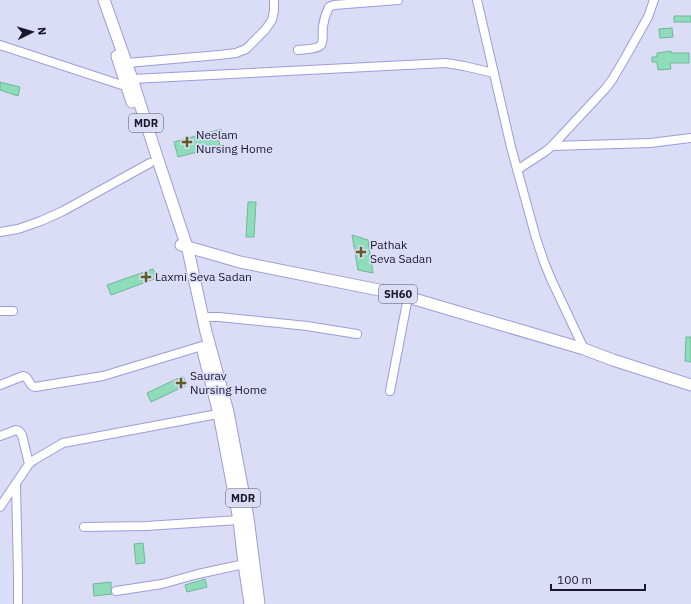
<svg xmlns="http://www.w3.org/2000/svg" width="691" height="604" viewBox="0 0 691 604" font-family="'IBM Plex Sans',sans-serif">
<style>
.building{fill:#8fdcba;stroke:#6cb898}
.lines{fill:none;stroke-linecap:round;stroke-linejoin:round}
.minor-casing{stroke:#9d9cda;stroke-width:10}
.major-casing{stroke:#9d9cda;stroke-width:13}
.minor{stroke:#fff;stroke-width:8}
.major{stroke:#fff;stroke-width:11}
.poi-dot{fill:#605c28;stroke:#dbdcf6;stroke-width:1.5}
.labels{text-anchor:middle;stroke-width:3.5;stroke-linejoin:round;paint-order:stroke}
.shield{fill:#dbdcf6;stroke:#53526a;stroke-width:1}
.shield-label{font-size:11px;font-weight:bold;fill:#19172e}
.poi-label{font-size:12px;fill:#19172e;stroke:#dbdcf6;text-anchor:start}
</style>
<rect width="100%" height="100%" fill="#dbdcf6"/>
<path class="building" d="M674 16H691V22H674Z
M672 28 673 37 660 38 659 29Z
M671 51V53H689V63H670L671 69 658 70 657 62H652V57H657V53Z
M0 82 20 87 18 96 0 90Z
M221 129 222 136 218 137 220 146 178 157 174 142Z
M248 202H256L254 237H246Z
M352 235 368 240 373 273 358 270Z
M153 269 157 278 111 295 107 285Z
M686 337H691V362L685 361Z
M183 376 187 385 151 402 147 393Z
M143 543 145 563 136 564 134 544Z
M205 579 207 587 187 592 185 585Z
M111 582V591L112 594 94 596 93 584Z"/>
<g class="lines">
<g class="minor-casing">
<path id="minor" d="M477 0 511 147 536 238 544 262 551 279 584 349
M0 45 131 88
M298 50C304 49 316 50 321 45 324 41 322 31 323 26 324 19 326 13 329 7L334 5 398 0
M127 63 219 55 236 53 246 49 265 30 272 20 274 11V0
M132 79 446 63 464 66 494 73
M552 146 650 143 691 138
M517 170 546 151 552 146 606 88 612 80 625 58 648 17 654 0
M0 232 18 229 41 221 63 211 150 163
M0 311H13
M203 317H219L307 326 357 334
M0 385 23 376C30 377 28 386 35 387L103 376 202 346
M390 391 408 297
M0 436 16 430 19 431 22 435 29 464
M16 485 18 575V604
M0 507 29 464 34 460 63 443 223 413
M84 527 146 526 239 520
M116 591 162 584 198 574 244 564"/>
</g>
<g class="major-casing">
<path id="major" d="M104 0 132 79 158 160 188 250 206 332 228 412 248 518 259 604
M117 56 132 102
M181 245 240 262 394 293 584 349 613 360 691 385
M203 351 219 414 239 520 244 564 250 604"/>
</g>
<use href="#minor" class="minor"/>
<use href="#major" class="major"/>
</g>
<g class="poi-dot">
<path d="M185 136h4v4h4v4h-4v4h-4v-4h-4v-4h4z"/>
<path d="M359 246h4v4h4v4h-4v4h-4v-4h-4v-4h4z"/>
<path d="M144 271h4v4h4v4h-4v4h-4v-4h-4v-4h4z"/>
<path d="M179 377h4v4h4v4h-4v4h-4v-4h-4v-4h4z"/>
</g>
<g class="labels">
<g class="shield">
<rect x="129" y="114" width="34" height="18" rx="3"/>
<rect x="379" y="285" width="38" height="18" rx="3"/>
<rect x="226" y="489" width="34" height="18" rx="3"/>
</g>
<g class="shield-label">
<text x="146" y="127">MDR</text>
<text x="398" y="298">SH60</text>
<text x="243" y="502">MDR</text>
</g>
<g class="poi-label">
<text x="196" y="139">Neelam<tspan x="196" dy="14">Nursing Home</tspan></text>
<text x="370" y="249">Pathak<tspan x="370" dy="14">Seva Sadan</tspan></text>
<text x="155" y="281">Laxmi Seva Sadan</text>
<text x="190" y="380">Saurav<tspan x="190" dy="14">Nursing Home</tspan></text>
</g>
</g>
<g transform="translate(32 32) rotate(85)" stroke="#dbdcf6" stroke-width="3" paint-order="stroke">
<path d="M0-3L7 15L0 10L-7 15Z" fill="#19172e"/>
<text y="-6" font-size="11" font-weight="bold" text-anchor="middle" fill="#19172e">N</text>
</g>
<path d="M551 584v6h94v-6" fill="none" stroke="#19172e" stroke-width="2"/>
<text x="557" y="584" font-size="12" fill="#19172e" stroke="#dbdcf6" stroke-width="3" paint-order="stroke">100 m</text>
</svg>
